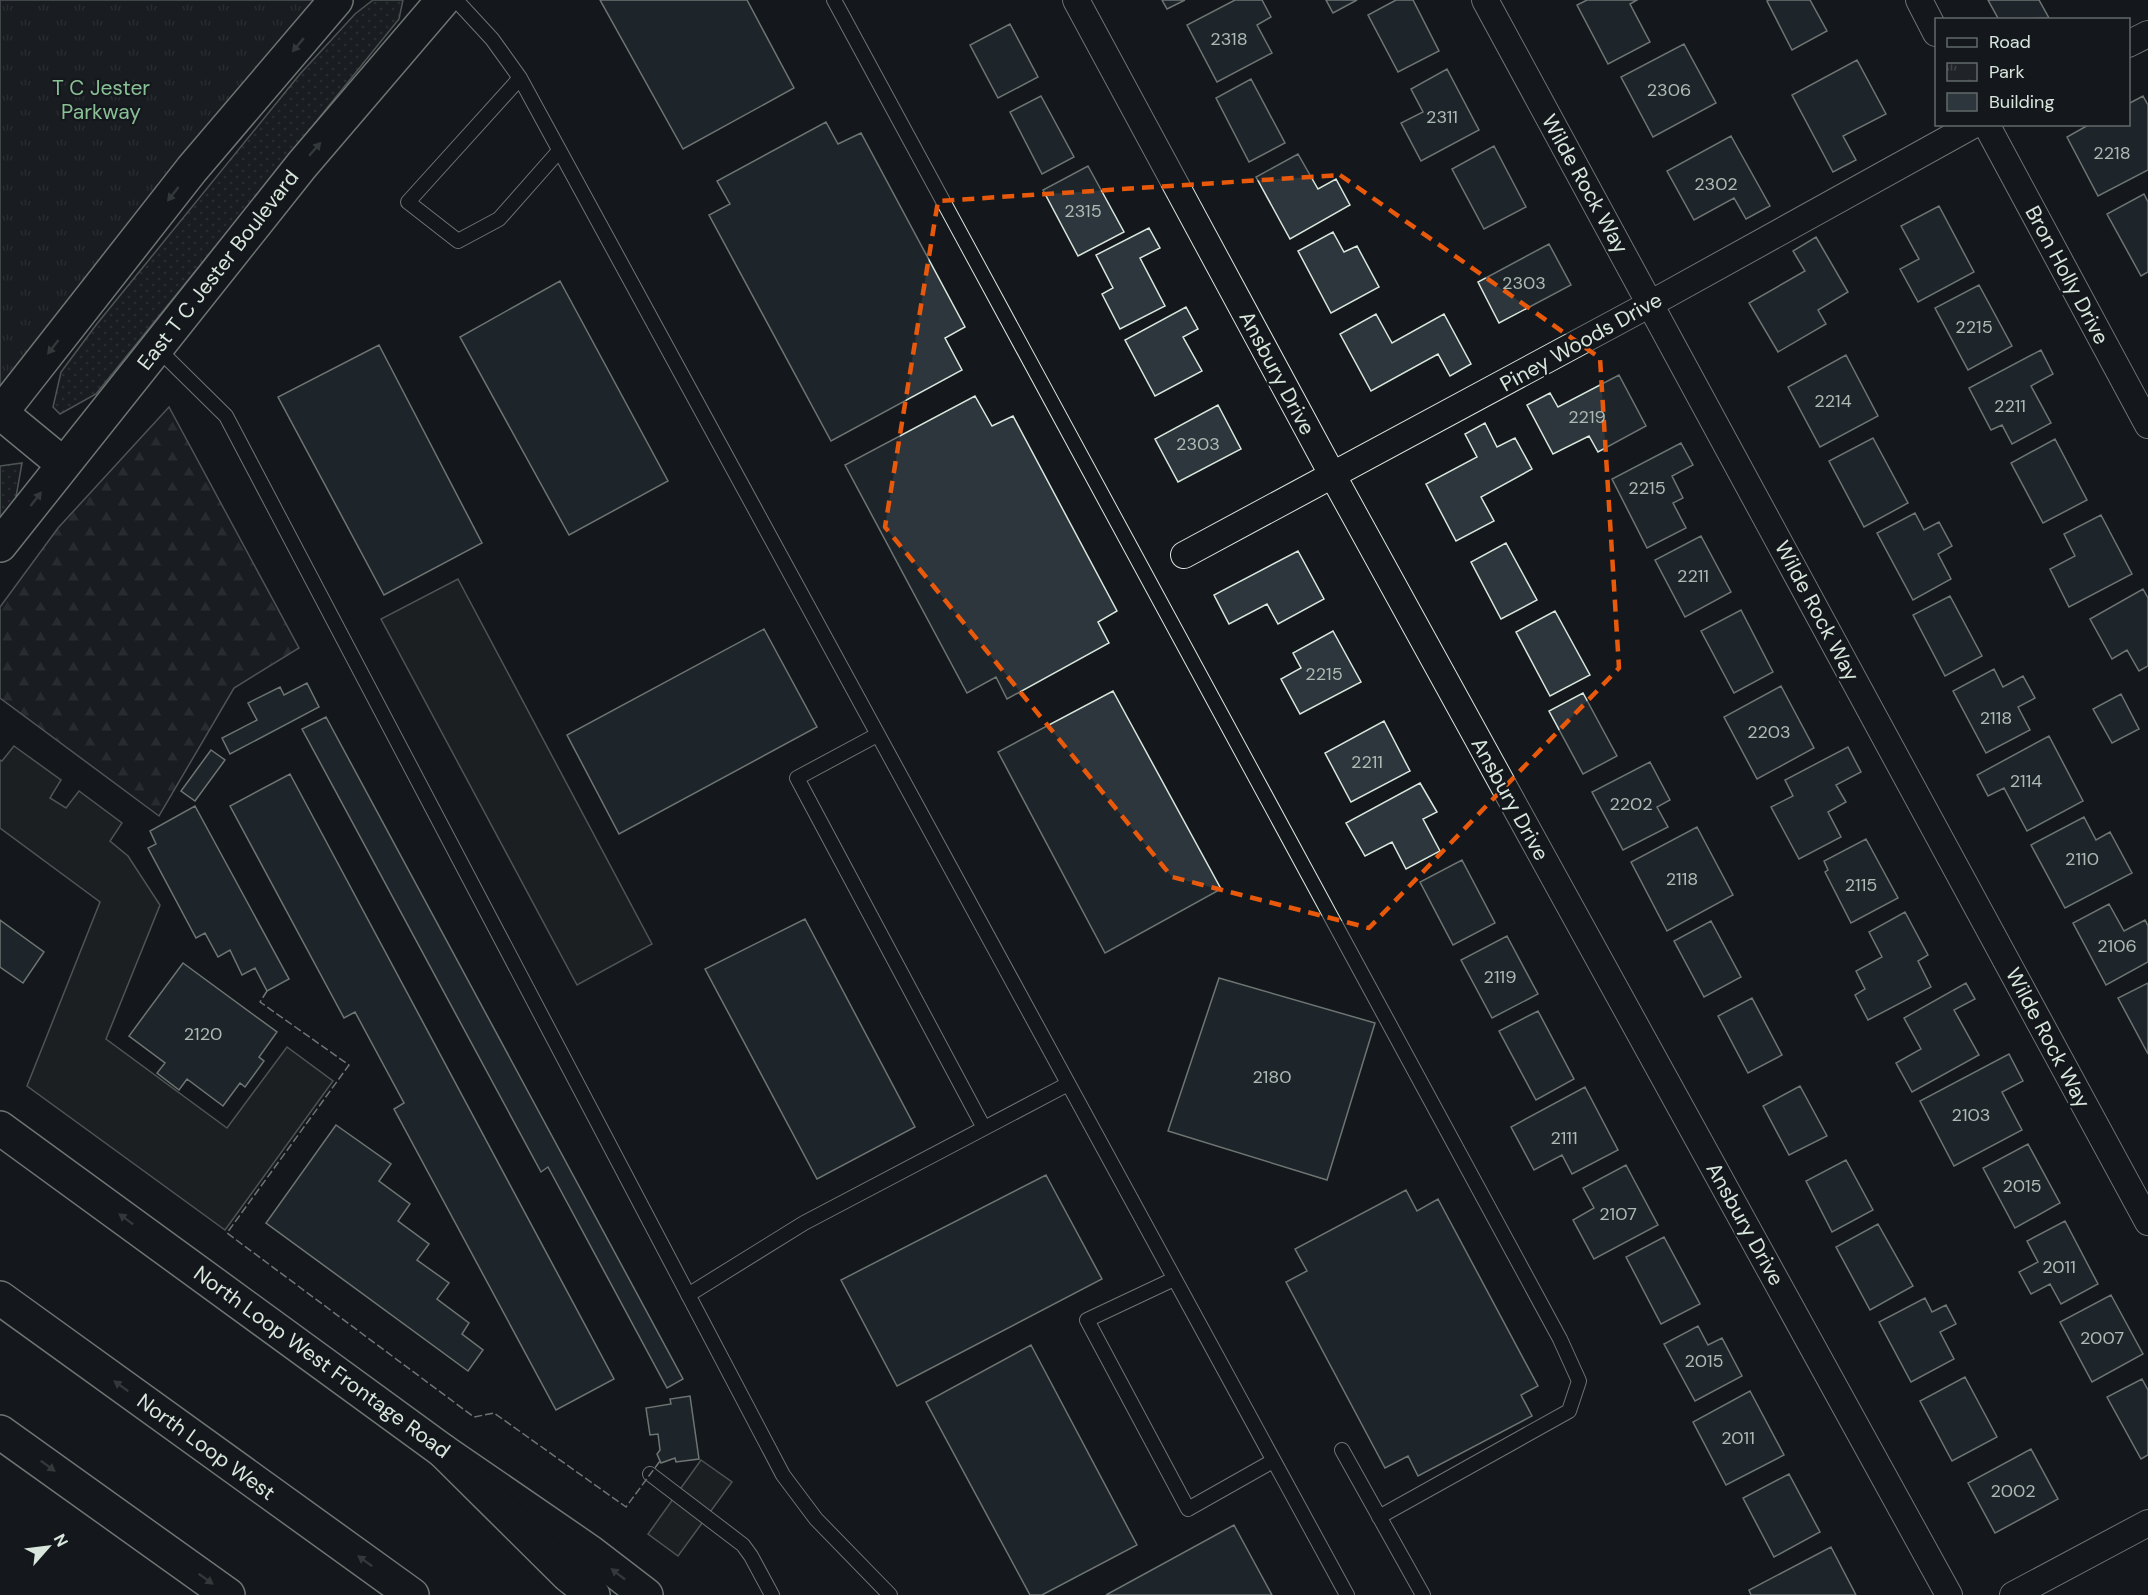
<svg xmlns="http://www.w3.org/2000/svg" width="2148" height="1595" viewBox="0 0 2148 1595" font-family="'DM Sans',sans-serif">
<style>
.grass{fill:url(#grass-dots);stroke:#939e99;stroke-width:1.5}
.forest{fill:url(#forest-firs);stroke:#939e99;stroke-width:1.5}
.park{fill:url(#park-tufts);stroke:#939e99;stroke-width:1.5}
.parking{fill:#24282b;stroke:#939e99;stroke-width:1.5}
.building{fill:#2c363c;stroke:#d8e6dc;stroke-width:1.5}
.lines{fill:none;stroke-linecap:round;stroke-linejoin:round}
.lane-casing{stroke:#d8e6dc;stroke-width:16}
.street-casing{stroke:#d8e6dc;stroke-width:28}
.secondary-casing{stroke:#d8e6dc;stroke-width:36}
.highway-casing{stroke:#d8e6dc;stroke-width:36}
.lane{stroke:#14181c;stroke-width:14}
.street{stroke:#14181c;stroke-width:26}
.secondary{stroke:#14181c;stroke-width:33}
.highway{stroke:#14181c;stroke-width:33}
.fence{stroke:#d8e6dc;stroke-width:1.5;stroke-dasharray:8 3;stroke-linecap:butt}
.oneway{fill:#59605f}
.marked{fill:none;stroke:#e8590c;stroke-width:4.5;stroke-dasharray:12 8;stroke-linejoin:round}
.labels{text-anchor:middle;stroke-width:4.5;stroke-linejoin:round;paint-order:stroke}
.number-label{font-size:18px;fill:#adbab4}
.park-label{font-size:21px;fill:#8ac095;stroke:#14181c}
.street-label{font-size:21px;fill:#d8e6dc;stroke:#14181c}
</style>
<defs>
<pattern id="grass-dots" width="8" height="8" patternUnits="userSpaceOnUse" patternTransform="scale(1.5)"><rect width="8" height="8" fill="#202428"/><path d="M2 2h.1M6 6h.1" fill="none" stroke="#404447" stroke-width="1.8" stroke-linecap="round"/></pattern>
<pattern id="forest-firs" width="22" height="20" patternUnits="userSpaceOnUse" patternTransform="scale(1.5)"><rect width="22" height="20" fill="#202428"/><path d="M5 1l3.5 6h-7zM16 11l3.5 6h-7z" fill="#404447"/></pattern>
<pattern id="park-tufts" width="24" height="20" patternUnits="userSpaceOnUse" patternTransform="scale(1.5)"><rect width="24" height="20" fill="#202428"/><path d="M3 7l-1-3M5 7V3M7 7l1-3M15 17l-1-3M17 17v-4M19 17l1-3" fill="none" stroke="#404447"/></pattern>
</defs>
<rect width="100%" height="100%" fill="#14181c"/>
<path class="grass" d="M373 0H403L399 19 96 394 60 414 53 407 61 372 96 325 300 74 355 14Z
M22 463 13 514 0 529V466Z"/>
<path class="forest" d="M169 407 299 648 234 688 159 816 0 698V607L58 528Z"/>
<path class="park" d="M0 0H318L0 390Z"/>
<path class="parking" d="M458 579 652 944 577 985 381 619Z
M14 746 61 780 50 798 66 808 79 791 122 823 110 841 128 856 160 905 106 1039 227 1128 287 1047 333 1081 225 1230 27 1086 100 902 0 828V760L2 761Z
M701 1460 732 1482 678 1556 648 1534Z"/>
<path class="building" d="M600 0H747L794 88 683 149Z
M1162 0H1185L1167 9Z
M1235 0H1262L1271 17 1257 25 1272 53 1217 82 1187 25Z
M1326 0H1357L1333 13Z
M1396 0H1413L1439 51 1398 72 1368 15Z
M1587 0H1637L1630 4 1650 42 1608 64 1577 5Z
M1769 0H1810L1827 31 1792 50 1767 1Z
M1988 0H2039L2049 18 1999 20Z
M1010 24 1038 77 998 98 970 45Z
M1684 44 1716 103 1653 137 1621 77Z
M1857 60 1886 114 1843 136 1856 160 1833 172 1792 95Z
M1447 69 1479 130 1421 161 1401 123 1423 112 1411 89Z
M1251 79 1285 143 1249 162 1216 98Z
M1041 96 1074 157 1042 174 1010 112Z
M2143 96 2148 105V170L2098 196 2067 137 2090 124H2128V104Z
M826 122 838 144 861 133 965 327 945 338 962 370 831 441 709 215 730 204 717 181Z
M1731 136 1770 206 1746 219 1734 198 1694 220 1667 171Z
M1494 146 1526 207 1484 229 1452 169Z
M1298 154 1318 189 1336 179 1350 205 1290 239 1256 177Z
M1088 166 1124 232 1078 256 1043 190Z
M2144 194 2148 202V272L2141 276 2107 214Z
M1939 206 1974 272 1918 302 1900 269 1919 259 1901 226Z
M1149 228 1160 248 1140 258 1165 306 1120 329 1102 294 1113 288 1096 255Z
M1333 232 1344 252 1357 246 1379 287 1331 313 1298 251Z
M1816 237 1848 292 1818 310 1826 324 1778 352 1749 303 1805 271 1793 251Z
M1549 244 1571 285 1499 323 1478 282Z
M560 281 668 481 569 535 460 337Z
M1979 285 2012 346 1968 370 1935 308Z
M1186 307 1198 329 1183 337 1202 371 1155 396 1125 340Z
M1376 314 1392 343 1444 314 1471 364 1450 376 1438 354 1371 391 1340 334Z
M379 345 482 543 384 595 278 397Z
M2041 350 2053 374 2031 386 2051 423 2012 444 2002 425 1991 430 1969 388Z
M1846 355 1878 416 1820 447 1788 387Z
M1619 375 1646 426 1598 452 1589 436 1553 454 1527 405 1550 393 1558 407Z
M975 396 992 426 1013 416 1117 611 1098 622 1109 643 1007 699 996 677 967 693 845 465Z
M1218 405 1241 449 1178 482 1155 439Z
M1485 423 1497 447 1515 438 1532 469 1481 497 1494 521 1456 541 1426 484 1477 457 1465 434Z
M1873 438 1908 503 1864 527 1829 461Z
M2055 439 2087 500 2043 523 2011 463Z
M1681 443 1693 465 1672 476 1683 498 1673 503 1686 528 1647 548 1612 479Z
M1915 513 1924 530 1939 522 1952 546 1938 554 1951 579 1913 600 1877 533Z
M2101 515 2132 574 2069 607 2050 569 2075 556 2064 534Z
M1701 536 1731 592 1685 617 1655 560Z
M1506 543 1537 600 1501 619 1471 562Z
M1298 551 1324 599 1278 624 1267 604 1229 624 1214 595Z
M2143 589 2148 598V666L2139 671 2127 650 2112 659 2090 619Z
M1950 596 1982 656 1945 676 1913 615Z
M1741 610 1773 672 1734 693 1701 631Z
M1555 611 1590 675 1550 696 1516 632Z
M764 629 817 727 619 834 567 735Z
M1333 631 1361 682 1300 714 1281 679 1301 668 1293 653Z
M1994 669 2003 687 2023 676 2035 698 2018 707 2030 730 1986 753 1953 691Z
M307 683 319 707 230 754 222 738 257 720 248 703 280 687 284 695Z
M1781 686 1814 748 1757 779 1724 717Z
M1113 691 1221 889 1105 953 998 752Z
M1583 693 1617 756 1583 774 1549 711Z
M2121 694 2139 729 2112 743 2093 709Z
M326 717 683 1379 667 1388 548 1167 541 1172 302 729Z
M1384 721 1410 771 1351 802 1325 753Z
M2049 736 2083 801 2027 831 2004 788 1988 796 1977 775Z
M1848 747 1861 772 1836 785 1846 802 1828 812 1841 837 1799 859 1771 807 1793 796 1785 780Z
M211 750 225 760 195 801 181 791Z
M1650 762 1670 800 1657 807 1668 827 1623 850 1592 792Z
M290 774 614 1379 556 1410 394 1109 404 1103 355 1012 344 1018 230 806Z
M1420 783 1437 812 1423 819 1440 851 1406 869 1392 842 1365 856 1346 823Z
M195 806 289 979 267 991 255 968 242 975 230 950 218 957 205 933 196 938 148 848 156 844 150 831Z
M2084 817 2096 840 2110 832 2132 873 2065 908 2031 845Z
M1697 827 1733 895 1667 931 1631 862Z
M1866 839 1898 898 1851 923 1825 872 1828 870 1824 861Z
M1462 860 1495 923 1453 945 1420 882Z
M2109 904 2124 931 2145 920 2148 926V962L2106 985 2073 923Z
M1905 912 1928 955 1918 961 1931 987 1868 1020 1855 995 1865 989 1856 971 1882 957 1869 932Z
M805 919 915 1127 817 1179 705 969Z
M0 920 44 952 23 983 0 967Z
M1711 921 1741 977 1704 997 1674 941Z
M1507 936 1538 994 1492 1018 1461 960Z
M183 963 277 1032 259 1057 264 1061 245 1087 240 1083 223 1106 187 1079 179 1090 157 1073 165 1063 129 1036Z
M1219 978 1375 1023 1327 1180 1168 1131Z
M1966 983 1975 999 1954 1010 1979 1055 1912 1092 1896 1063 1921 1049 1904 1018Z
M2148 983V1054L2118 998Z
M1752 998 1782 1055 1748 1073 1718 1016Z
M1538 1011 1574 1079 1536 1100 1499 1031Z
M2009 1054 2023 1081 2002 1092 2022 1130 1954 1166 1920 1101Z
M1800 1086 1827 1136 1789 1155 1763 1106Z
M1585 1087 1618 1150 1572 1174 1562 1155 1534 1170 1511 1127Z
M336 1125 391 1164 379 1181 410 1204 398 1221 429 1244 417 1260 449 1283 437 1299 469 1323 462 1334 483 1350 468 1371 266 1223Z
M2028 1144 2060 1203 2015 1228 1983 1168Z
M1846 1160 1873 1210 1832 1232 1806 1181Z
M1626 1165 1658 1225 1594 1259 1573 1220 1594 1208 1583 1188Z
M1046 1175 1102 1279 897 1386 841 1280Z
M1406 1190 1417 1211 1438 1199 1538 1386 1521 1395 1532 1416 1418 1476 1408 1456 1385 1468 1286 1282 1307 1271 1295 1249Z
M2065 1221 2098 1284 2061 1304 2050 1284 2031 1294 2019 1272 2038 1262 2027 1241Z
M1878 1224 1913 1286 1870 1310 1836 1247Z
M1664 1237 1700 1304 1661 1324 1626 1257Z
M2111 1295 2143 1354 2092 1382 2060 1322Z
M1925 1298 1932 1312 1946 1305 1956 1324 1940 1332 1954 1359 1911 1382 1879 1322Z
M1698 1326 1708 1345 1722 1338 1742 1376 1695 1401 1664 1344Z
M1031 1345 1137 1545 1042 1595H1030L926 1402Z
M1965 1377 1997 1437 1952 1461 1920 1401Z
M2142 1379 2148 1390V1455L2141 1459 2107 1397Z
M1750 1391 1784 1455 1726 1485 1693 1422Z
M690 1396 699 1459 676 1462 675 1458 661 1463 657 1454 660 1450 658 1434 650 1435 646 1408 671 1404 670 1399Z
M2031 1449 2058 1499 1995 1533 1968 1483Z
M1789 1474 1820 1532 1774 1557 1743 1498Z
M1234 1525 1272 1595H1106Z
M1831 1547 1856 1595H1751L1749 1590Z"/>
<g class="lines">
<g class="lane-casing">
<path id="lane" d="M456 0 492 39 520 78 1347 1595
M834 0 1560 1339 1579 1381 1569 1411 1379 1517
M520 78 408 202 458 241 499 219 559 151
M157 348 226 416 783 1475 816 1519 890 1595
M877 735 797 778 984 1128
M1174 1279 1087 1320 1188 1509 1273 1461
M688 1295 804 1223 1068 1084
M1342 1450 1423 1595
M650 1474 743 1545 751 1556 772 1595"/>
</g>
<g class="street-casing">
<path id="street" d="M1076 0 1333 476 1949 1595
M1485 0 2148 1222
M1919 0 1936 33
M2128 44 2148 34
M1986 124 2148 425
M1184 555 1650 304 1975 124
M2013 1595 2148 1523"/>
</g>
<g class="secondary-casing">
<path id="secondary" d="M1 413 63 464
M0 414 192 169 336 0
M0 545 302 165 443 0
M0 1128 443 1451 590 1552 646 1595"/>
</g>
<g class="highway-casing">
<path id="highway" d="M0 1298 412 1595
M0 1432 228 1595
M443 1451 568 1575 593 1595"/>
</g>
<use href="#lane" class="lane"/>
<use href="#street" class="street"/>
<use href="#secondary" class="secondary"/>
<use href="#highway" class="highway"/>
<path class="fence" d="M267 991 260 1002 349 1065 227 1233 474 1417 494 1413 626 1507 660 1461"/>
</g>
<defs><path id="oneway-solid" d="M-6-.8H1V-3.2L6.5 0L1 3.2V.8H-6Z" transform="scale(1.5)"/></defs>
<g class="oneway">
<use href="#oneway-solid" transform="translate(298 45) rotate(130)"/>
<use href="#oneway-solid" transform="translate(315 149) rotate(-49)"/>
<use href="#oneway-solid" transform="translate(173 194) rotate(128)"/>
<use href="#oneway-solid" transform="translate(53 347) rotate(128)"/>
<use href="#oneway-solid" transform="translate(36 499) rotate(-52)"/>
<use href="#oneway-solid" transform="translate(126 1219) rotate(-143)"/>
<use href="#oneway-solid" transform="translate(121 1386) rotate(-144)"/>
<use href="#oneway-solid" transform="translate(48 1466) rotate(36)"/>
<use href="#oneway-solid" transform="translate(365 1561) rotate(-144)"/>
<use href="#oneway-solid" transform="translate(618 1574) rotate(-142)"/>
<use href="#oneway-solid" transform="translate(206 1579) rotate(36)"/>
</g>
<path d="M0 0H2148V1595H0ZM1340 175 1600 358 1619 668 1369 928 1172 877 885 527 938 201Z" fill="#14181c" fill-opacity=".55" fill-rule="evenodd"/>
<path class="marked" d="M1340 175 1600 358 1619 668 1369 928 1172 877 885 527 938 201Z"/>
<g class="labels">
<g class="number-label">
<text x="1229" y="45">2318</text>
<text x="1669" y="96">2306</text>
<text x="1442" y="123">2311</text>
<text x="2112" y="159">2218</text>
<text x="1716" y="190">2302</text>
<text x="1083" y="217">2315</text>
<text x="1524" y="289">2303</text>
<text x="1974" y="333">2215</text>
<text x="1833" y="407">2214</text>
<text x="2010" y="412">2211</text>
<text x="1587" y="423">2219</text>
<text x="1198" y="450">2303</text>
<text x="1647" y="494">2215</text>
<text x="1693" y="582">2211</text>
<text x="1324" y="680">2215</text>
<text x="1996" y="724">2118</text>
<text x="1769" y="738">2203</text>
<text x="1367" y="768">2211</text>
<text x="2026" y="787">2114</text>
<text x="1631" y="810">2202</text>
<text x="2082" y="865">2110</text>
<text x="1682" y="885">2118</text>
<text x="1861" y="891">2115</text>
<text x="2117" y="952">2106</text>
<text x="1500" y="983">2119</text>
<text x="203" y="1040">2120</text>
<text x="1272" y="1083">2180</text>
<text x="1971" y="1121">2103</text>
<text x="1564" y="1144">2111</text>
<text x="2022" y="1192">2015</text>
<text x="1618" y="1220">2107</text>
<text x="2059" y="1273">2011</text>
<text x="2102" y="1344">2007</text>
<text x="1704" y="1367">2015</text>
<text x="1738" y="1444">2011</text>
<text x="2013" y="1497">2002</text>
</g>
<g class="park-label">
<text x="101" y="95">T C Jester<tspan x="101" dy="24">Parkway</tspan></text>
</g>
<g class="street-label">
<text transform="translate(1585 184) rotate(61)" y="7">Wilde Rock Way</text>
<text transform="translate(218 270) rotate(-52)" y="7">East T C Jester Boulevard</text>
<text transform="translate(2067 275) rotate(62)" y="7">Bron Holly Drive</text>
<text transform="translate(1581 342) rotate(-29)" y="7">Piney Woods Drive</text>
<text transform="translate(1277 373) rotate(62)" y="7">Ansbury Drive</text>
<text transform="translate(1817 611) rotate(62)" y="7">Wilde Rock Way</text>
<text transform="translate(1510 799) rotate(61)" y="7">Ansbury Drive</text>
<text transform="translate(2048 1038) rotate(62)" y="7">Wilde Rock Way</text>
<text transform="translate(1745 1224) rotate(61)" y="7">Ansbury Drive</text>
<text transform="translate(322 1362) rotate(36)" y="7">North Loop West Frontage Road</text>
<text transform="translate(206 1447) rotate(36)" y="7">North Loop West</text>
</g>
</g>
<rect x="1935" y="18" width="195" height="108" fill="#14181c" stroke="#626a69" stroke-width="1.5"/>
<rect x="1947" y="38" width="30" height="9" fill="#14181c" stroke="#626a69" stroke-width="1.5"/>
<text x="1989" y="48" font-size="18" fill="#d8e6dc">Road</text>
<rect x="1947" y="63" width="30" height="18" fill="url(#park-tufts)" stroke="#626a69" stroke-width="1.5"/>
<text x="1989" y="78" font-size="18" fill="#d8e6dc">Park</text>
<rect x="1947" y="93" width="30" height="18" fill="#2c363c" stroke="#626a69" stroke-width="1.5"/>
<text x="1989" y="108" font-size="18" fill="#d8e6dc">Building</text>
<g transform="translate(48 1547) rotate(62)" stroke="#14181c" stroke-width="4.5" paint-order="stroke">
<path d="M0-4.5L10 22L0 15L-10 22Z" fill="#d8e6dc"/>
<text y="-9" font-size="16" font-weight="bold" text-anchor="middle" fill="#d8e6dc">N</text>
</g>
</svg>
